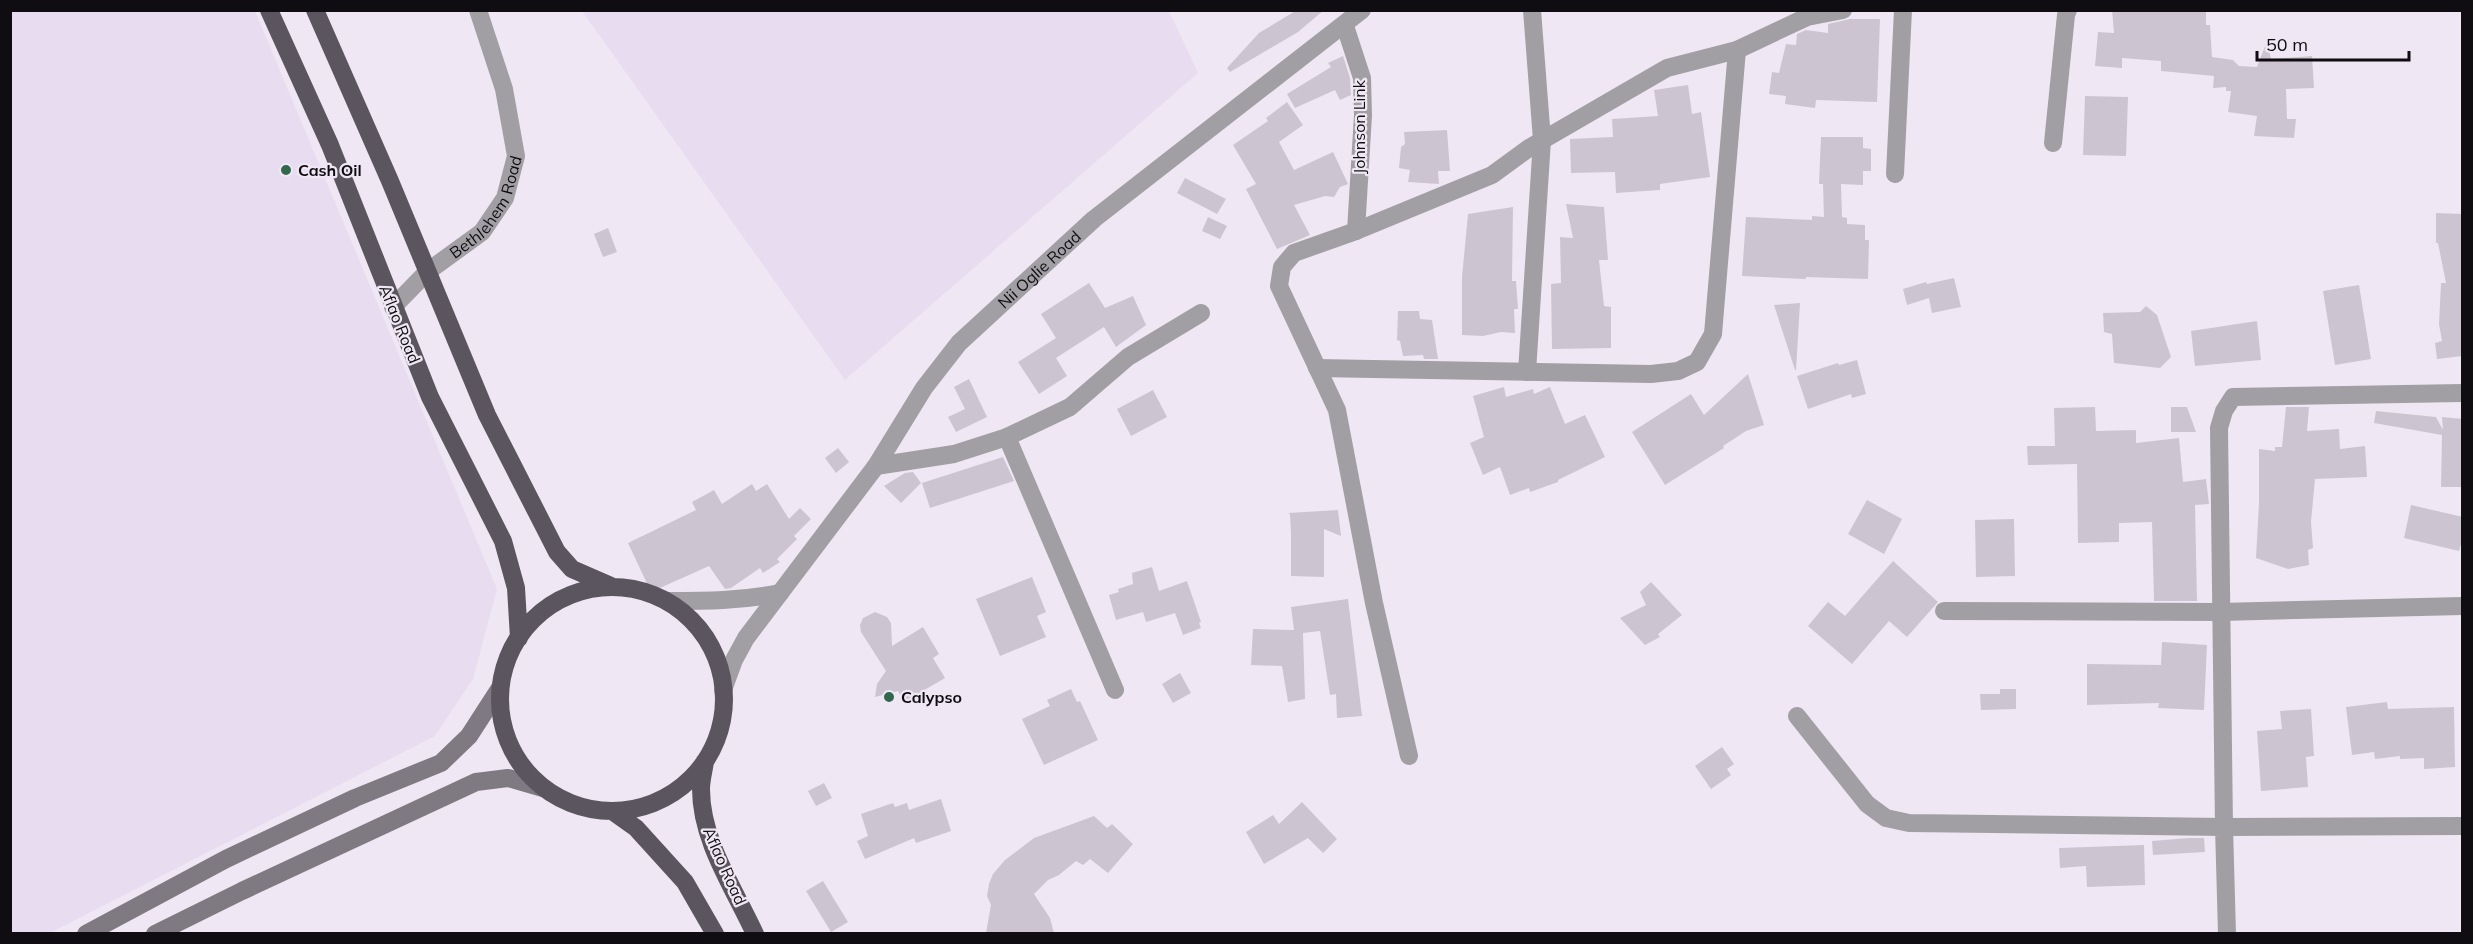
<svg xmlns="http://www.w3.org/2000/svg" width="2473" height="944" viewBox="0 0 2473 944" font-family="Mulish,sans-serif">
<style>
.built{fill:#e8dcf0}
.building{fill:#ccc5d1}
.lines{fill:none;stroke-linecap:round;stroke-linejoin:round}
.minor{stroke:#a29fa4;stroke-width:18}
.tertiary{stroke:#a29fa4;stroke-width:18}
.secondary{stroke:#7f7a82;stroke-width:18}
.trunk{stroke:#5b555f;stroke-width:18}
.poi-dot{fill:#30674d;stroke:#efe8f4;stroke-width:2}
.labels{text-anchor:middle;stroke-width:4.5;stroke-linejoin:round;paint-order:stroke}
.street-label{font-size:16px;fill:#0f0d11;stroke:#efe8f4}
.poi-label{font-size:16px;font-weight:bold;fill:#0f0d11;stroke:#efe8f4;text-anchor:start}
</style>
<rect width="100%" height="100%" fill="#efe8f4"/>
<path class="built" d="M10 11H255L497 589 473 679 435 736 48 934 10 933Z
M582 11H1169L1198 73 845 380Z"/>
<path class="building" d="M1297 10H1324L1298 32 1230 72 1227 68 1259 33Z
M2112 10H2206V25H2210L2212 57 2233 60 2239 66 2257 67 2267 41 2271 59 2312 56 2314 88 2286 89 2287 119H2296L2294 138 2254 136 2257 116 2228 112 2231 91H2226V87L2213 88 2214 76 2161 71V61L2122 58V68L2095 66 2098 32 2114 33Z
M1850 19H1880L1877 102 1816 100 1815 108 1785 104 1786 96 1769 94 1772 72 1779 73 1786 44 1796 45 1797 34 1806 30 1828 33V24Z
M1343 56 1350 78 1351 95 1340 100 1335 90 1295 108 1287 94 1331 67 1328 63Z
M1688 85 1692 114 1701 112 1710 177 1660 184V190L1616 193 1615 172 1571 173 1570 139 1613 137 1612 119 1658 116 1654 90Z
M2085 96 2128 97 2126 156 2083 155Z
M1287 102 1303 125 1279 142 1294 170 1333 152 1348 184 1340 187 1334 197 1325 196 1294 205 1310 235 1277 249 1246 189 1256 184 1233 145 1268 121 1266 118Z
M1447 130 1450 171H1438L1439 184 1408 182 1410 170 1399 168 1401 147 1405 144 1404 132Z
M1821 137H1863V148L1871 149V171H1863V185L1841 184 1842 217 1847 218V224L1865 225V240H1869L1868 279 1806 277V279L1742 276 1746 217 1812 220V216L1824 217 1823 184H1819Z
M1185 178 1226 199 1217 214 1177 193Z
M1566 204 1604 207 1608 260H1599L1604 306 1611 307V348L1552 349 1551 284 1561 283 1560 237 1573 238Z
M1513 207 1512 281H1516L1518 309H1514L1515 333 1501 332 1483 336 1462 335V277L1468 214Z
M2436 213 2463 214V356L2437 359 2435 343 2442 341 2439 324 2441 283H2446L2438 243H2436Z
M1208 217 1227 226 1220 239 1202 231Z
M608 228 617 252 603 257 594 234Z
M1954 278 1961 307 1932 313 1929 298 1907 305 1903 289 1926 282 1927 284Z
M1089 283 1105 308 1133 296 1146 325 1116 347 1104 327 1056 358 1067 376 1039 394 1018 362 1056 338 1041 314Z
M2359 285 2371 359 2335 365 2323 291Z
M1800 303 1796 370H1795L1774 305Z
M2146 306 2157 315 2171 357 2160 368 2114 363 2112 334 2104 332 2103 313 2140 312Z
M1398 311H1419L1420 319 1432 320 1438 359H1424L1423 355 1403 356 1400 341 1397 340Z
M2257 321 2261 360 2195 366 2191 331Z
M1857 360 1866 394 1852 398 1851 394 1808 409 1797 376 1838 363 1839 365Z
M1748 374 1764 425 1746 431 1723 446 1724 448 1665 485 1632 432 1691 394 1704 415Z
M969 379 987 417 956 432 948 417 965 409 954 387Z
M1504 387 1506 397 1533 389 1534 394 1550 387 1565 424 1585 415 1605 457 1558 480V482L1530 492 1529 488 1510 495 1500 467 1483 475 1470 443 1484 437 1473 396Z
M1153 390 1167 417 1131 436 1117 409Z
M2095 407 2096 431 2136 430V443L2179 438 2183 482 2206 479 2209 504 2195 505 2197 601H2154L2152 522 2119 523V542L2078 543 2077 464 2028 465 2027 446H2055L2054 408Z
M2171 407H2187L2196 432H2171Z
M2286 407H2309L2307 431 2339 429 2340 449 2365 446 2367 477 2315 479 2311 522 2313 548 2308 550 2309 565 2288 569 2256 558 2259 503V449L2275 451V447H2282Z
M2376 411 2436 417 2443 430 2442 417 2463 419V487H2441L2442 435 2374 423Z
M838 448 849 462 836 473 825 458Z
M1003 457 1014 481 930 508 922 483Z
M913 472 921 483 901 503 884 486 905 473Z
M752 484 756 491 767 484 789 519 800 508 811 519 794 536 797 539 777 559 780 562 763 573 760 568 731 588 725 589 709 566 651 592 628 543 696 510 692 502 714 490 722 504Z
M1867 500 1902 519 1884 554 1848 534Z
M2411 505 2463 517V537L2459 551 2404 538Z
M1338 510 1341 536 1324 529V577L1291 576V533L1290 514 1288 513Z
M2014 519 2015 576 1976 577 1975 520Z
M1893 561 1938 602 1907 637 1889 621 1852 664 1808 626 1828 602 1845 616Z
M1152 567 1159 591 1187 581 1201 622 1199 623 1201 628 1183 635 1175 613 1146 622 1143 612 1116 620 1109 595 1119 592 1118 589 1133 584 1132 573Z
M1032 577 1046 612 1037 616 1046 637 1000 656 976 599Z
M1651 582 1682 615 1658 634 1660 637 1645 645 1620 618 1646 605 1640 592Z
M1348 599 1362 716 1337 718 1336 694 1330 695 1320 631 1303 633 1305 699 1288 702 1282 666 1251 665 1253 629 1294 630 1291 607Z
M875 612 887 617 891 623 892 646 923 627 939 654 933 658 945 678 904 702 898 691 875 697 877 684 886 671 861 632 860 625 863 618Z
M2162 642 2207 645 2204 710 2158 708 2159 703 2087 705V664L2161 665Z
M1180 673 1191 693 1173 703 1162 684Z
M1071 689 1077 702 1080 701 1098 740 1044 765 1022 719 1050 706 1047 700Z
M2000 689H2016V709L1981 710 1980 694H2000Z
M2387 702 2388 709 2454 707 2455 767 2424 769V758L2400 759V756L2375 759 2374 752 2352 755 2346 707Z
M2311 709 2314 756 2306 757 2308 787 2261 791 2257 731 2282 729 2280 711Z
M1722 747 1734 764 1727 769 1731 775 1711 789 1695 766Z
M824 783 832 798 816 806 808 791Z
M941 799 951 831 916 843 914 838 865 859 857 841 868 836 861 814 893 803 895 807 907 803 909 810Z
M1302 802 1337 839 1323 853 1308 838 1264 864 1246 832 1273 815 1279 824Z
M1094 816 1107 828 1112 824 1133 844 1108 873 1090 859 1083 865 1076 861 1059 875 1048 880 1034 894 1050 918 1054 933H986L991 905 987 896 989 884 993 874 1005 860 1034 838Z
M2189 838H2204L2205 852 2153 855 2152 841Z
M2144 845 2145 885 2087 887 2086 866 2060 868 2059 848Z
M823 881 848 922 831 932 806 891Z"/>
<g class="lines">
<g class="minor">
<path d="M1345 26 1362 78 1363 115 1356 231"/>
<path d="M2053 143 2066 15 2068 10"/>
<path d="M1895 174 1903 10"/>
<path id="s1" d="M393 307 427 272 482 232 505 198 516 156 504 89 478 10"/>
<path d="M1317 368 1651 374 1678 371 1697 362 1713 334 1737 50"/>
<path d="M1527 372 1542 140 1532 10"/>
<path d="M2462 393 2233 397 2224 411 2219 428 2224 827 2462 826"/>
<path d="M1007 437 1115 690"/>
<path d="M876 466 954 454 1007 437 1070 407 1128 357 1201 313"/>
<path d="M1944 611 2220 612 2462 606"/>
<path d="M1797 716 1867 804 1886 818 1909 823 2224 827 2227 934"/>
<path d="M1409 756 1374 603 1337 410 1279 286 1282 267 1294 253 1356 231 1492 175 1529 148 1667 68 1737 50 1807 17 1843 10"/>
</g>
<g class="tertiary">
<path d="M666 601C705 601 741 601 780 593"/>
<path id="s2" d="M723 690 734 660 746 638 876 466 924 388 959 343 1094 219 1362 10"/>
</g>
<path class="secondary" d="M86 934 226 859 355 798 441 763 469 736 500 688
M155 934 242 891 476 782 508 778 543 788"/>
<path class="trunk" d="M269 10 330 145 430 397 503 541 516 588 519 638
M315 10 390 181 487 415 557 552 572 569 611 586
M500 699a112 112 0 1 1 224 0a112 112 0 1 1-224 0Z
M705 761C704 770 701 780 701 789 701 841 734 888 755 934
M612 811 636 828 685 882 715 934"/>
</g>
<g class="poi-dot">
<circle cx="286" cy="170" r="6"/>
<circle cx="889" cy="697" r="6"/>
</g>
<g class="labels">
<g class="street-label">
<text transform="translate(1359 127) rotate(-90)" y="6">Johnson Link</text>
<text dy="6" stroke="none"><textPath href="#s1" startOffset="140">Bethlehem Road</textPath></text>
<text dy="6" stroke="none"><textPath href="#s2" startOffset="530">Nii Oglie Road</textPath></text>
<text transform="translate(400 324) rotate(68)" y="6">Aflao Road</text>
<text transform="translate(725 866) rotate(66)" y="6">Aflao Road</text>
</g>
<g class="poi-label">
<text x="298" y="176">Cash Oil</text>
<text x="901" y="703">Calypso</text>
</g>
</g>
<rect width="2473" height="944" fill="none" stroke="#0f0d11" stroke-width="24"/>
<path d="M2257 51v9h152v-9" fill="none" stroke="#0f0d11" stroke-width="3"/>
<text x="2266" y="51" font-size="18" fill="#0f0d11" stroke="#efe8f4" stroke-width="4.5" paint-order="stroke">50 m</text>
</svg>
